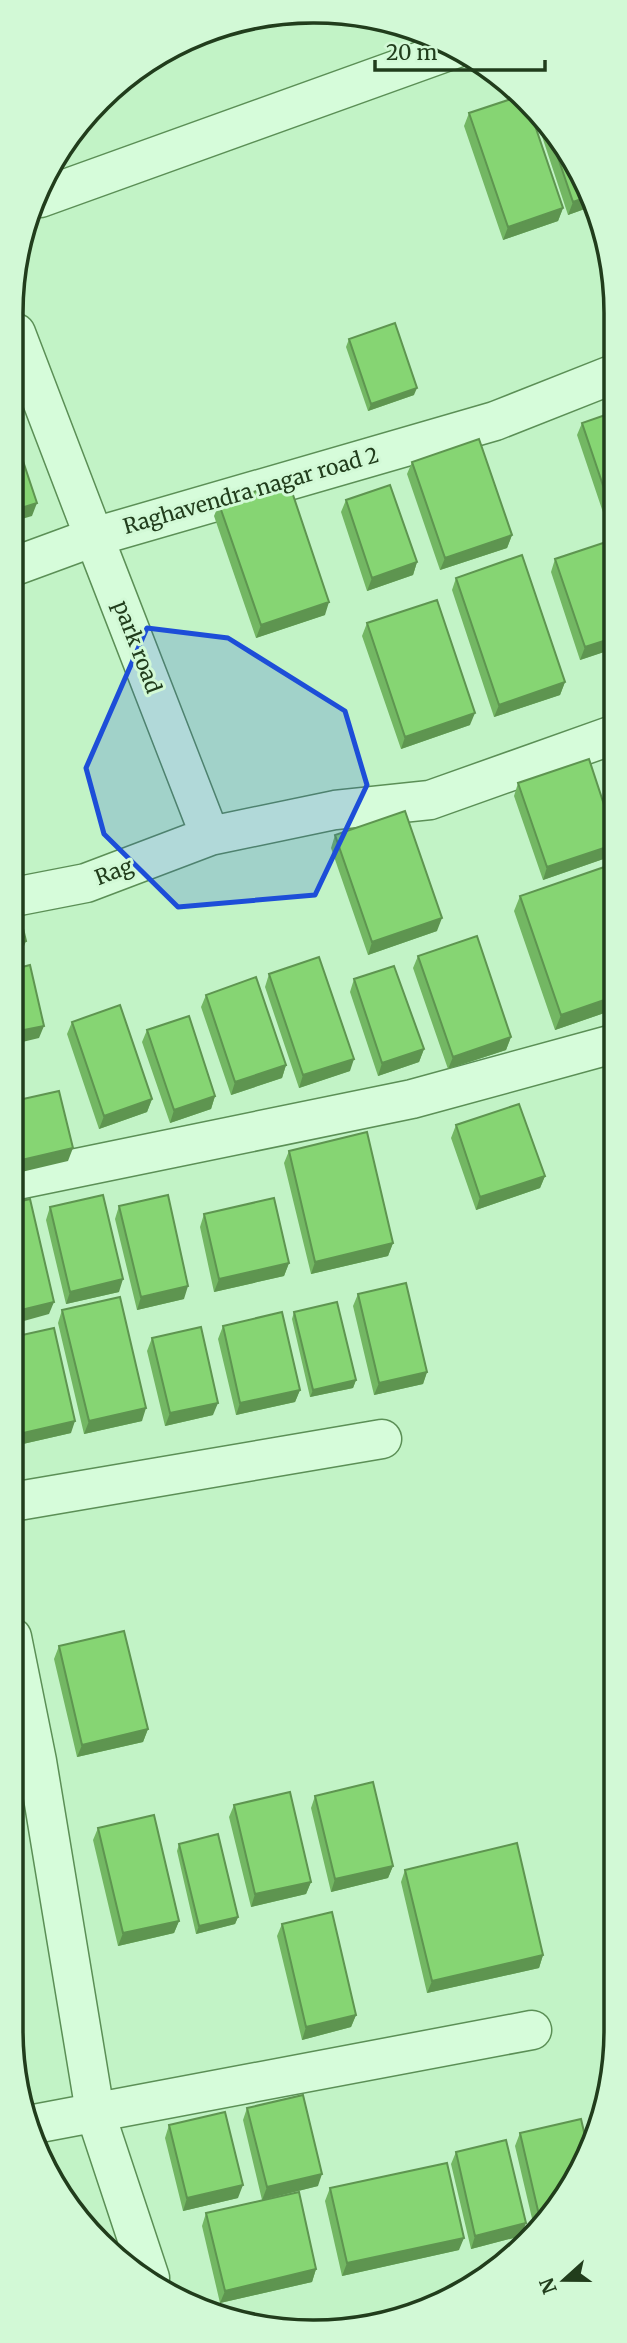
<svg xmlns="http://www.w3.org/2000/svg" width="627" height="2343" viewBox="0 0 627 2343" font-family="Merriweather,serif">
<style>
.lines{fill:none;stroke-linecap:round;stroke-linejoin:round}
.street-casing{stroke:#5b8f56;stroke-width:41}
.street{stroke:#d6fcda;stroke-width:38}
.wall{fill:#73b763}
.shaded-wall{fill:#5e9550}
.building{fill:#86d573;stroke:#5e9550;stroke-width:2}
.marked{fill:#1d4ed8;fill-opacity:0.2;stroke:#1d4ed8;stroke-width:5;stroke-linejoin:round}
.labels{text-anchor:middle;stroke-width:6;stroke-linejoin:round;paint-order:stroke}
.street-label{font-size:21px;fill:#213d1c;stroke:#d2f9d6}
.rim{fill:none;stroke:#213d1c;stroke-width:3.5}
</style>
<rect width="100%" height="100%" fill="#c2f3c6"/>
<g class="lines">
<g class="street-casing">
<path id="street" d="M40 198 457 48
M16 333 94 537 495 421 614 374
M15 566 94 537 210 836
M14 897 86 883 210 836 335 810 430 800 613 735
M13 1181 412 1099 613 1044
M12 1502 382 1439
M12 1637 37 1761 95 2112 150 2278
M29 2125 532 2030"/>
</g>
<use href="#street" class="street"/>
</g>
<path class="wall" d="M406 29 421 35 409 38Z
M535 108 541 113 585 180 593 206 568 215 534 112Z
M469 113 563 208 558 221 503 240 464 126Z
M349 339 414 395 368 411 346 347Z
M614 412 613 542 577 435 582 423Z
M412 462 512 535 507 548 440 570 407 474Z
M346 500 417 562 413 575 367 591 341 512Z
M219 504 325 615 256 638 214 516Z
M555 559 613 649 580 660 551 572Z
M456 578 565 682 560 695 494 717 452 590Z
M367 623 470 725 401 749 362 636Z
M518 783 613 832 612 856 543 880 514 796Z
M335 835 437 931 368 955 331 848Z
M520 896 613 1010 555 1030 514 911Z
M418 956 511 1037 506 1050 448 1069 413 968Z
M269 974 350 1071 299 1088 265 987Z
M354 979 424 1049 419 1062 378 1076 350 992Z
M206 995 286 1065 282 1078 231 1095 201 1007Z
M72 1022 152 1099 147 1112 99 1129 67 1034Z
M147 1030 215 1096 211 1109 170 1123 142 1042Z
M456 1125 545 1176 540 1188 476 1210 451 1138Z
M289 1151 393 1243 388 1256 311 1274 284 1163Z
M119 1206 184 1299 137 1310 115 1219Z
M50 1207 119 1292 66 1304 46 1220Z
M204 1214 289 1263 284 1276 214 1292 200 1227Z
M358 1294 427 1372 423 1384 374 1395 353 1306Z
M62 1310 142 1421 84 1434 58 1323Z
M294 1312 356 1380 353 1388 310 1397 292 1319Z
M223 1326 300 1390 295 1402 236 1415 218 1339Z
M13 1337 71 1433 14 1446 12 1438Z
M152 1338 213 1415 165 1426 147 1351Z
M59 1646 148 1729 143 1742 77 1757 54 1659Z
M315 1796 393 1866 388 1878 331 1892 311 1808Z
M234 1805 311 1882 306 1894 251 1907 229 1817Z
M98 1828 179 1921 174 1933 118 1946 93 1840Z
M179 1844 238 1917 235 1924 196 1934 177 1851Z
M405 1870 543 1955 539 1968 427 1993 401 1882Z
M282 1924 356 2015 351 2027 302 2040 277 1936Z
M247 2108 318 2186 262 2200 243 2120Z
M169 2125 238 2198 183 2211 165 2138Z
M520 2133 576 2181 534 2227 515 2146Z
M456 2152 521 2236 471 2249 451 2164Z
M330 2188 459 2250 342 2276 325 2201Z
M206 2213 316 2269 312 2282 220 2303 202 2226Z"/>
<path class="shaded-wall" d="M412 31 421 35 409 38Z
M590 196 593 206 568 215 573 202Z
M563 208 558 221 503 240 508 227Z
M417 388 414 395 368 411 371 404Z
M37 503 32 516 15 521V510Z
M512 535 507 548 440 570 445 558Z
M417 562 413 575 367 591 372 578Z
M329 602 325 615 256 638 261 625Z
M613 638V649L580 660 585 647Z
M565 682 560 695 494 717 499 705Z
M475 713 470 725 401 749 405 737Z
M613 845 612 856 543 880 547 867Z
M442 918 437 931 368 955 372 942Z
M26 941 21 954 14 956V944Z
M613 997V1010L555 1030 561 1015Z
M44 1026 39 1038 14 1044V1032Z
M511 1037 506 1050 448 1069 453 1057Z
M424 1049 419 1062 378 1076 382 1063Z
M354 1059 350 1071 299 1088 303 1075Z
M286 1065 282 1078 231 1095 235 1082Z
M215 1096 211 1109 170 1123 174 1110Z
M152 1099 147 1112 99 1129 104 1116Z
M73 1148 68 1161 13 1174V1162Z
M545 1176 540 1188 476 1210 480 1197Z
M393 1243 388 1256 311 1274 315 1262Z
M289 1263 284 1276 214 1292 219 1279Z
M123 1279 119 1292 66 1304 70 1292Z
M188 1286 184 1299 137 1310 141 1297Z
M54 1302 49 1314 13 1324V1312Z
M427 1372 423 1384 374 1395 379 1383Z
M356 1380 353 1388 310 1397 313 1390Z
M300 1390 295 1402 236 1415 240 1403Z
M218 1403 213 1415 165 1426 170 1413Z
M146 1408 142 1421 84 1434 89 1421Z
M75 1421 71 1433 14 1446 19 1434Z
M148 1729 143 1742 77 1757 82 1745Z
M393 1866 388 1878 331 1892 335 1879Z
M311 1882 306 1894 251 1907 255 1894Z
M238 1917 235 1924 196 1934 199 1926Z
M179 1921 174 1933 118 1946 123 1933Z
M543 1955 539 1968 427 1993 432 1981Z
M356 2015 351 2027 302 2040 306 2027Z
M322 2174 318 2186 262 2200 267 2187Z
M243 2185 238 2198 183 2211 187 2198Z
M548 2213 535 2227H534L539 2215Z
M526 2223 521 2236 471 2249 475 2236Z
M464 2238 459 2250 342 2276 347 2263Z
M316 2269 312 2282 220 2303 225 2291Z"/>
<path class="building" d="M520 96 527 102 563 208 508 227 469 113Z
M545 119 585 180 590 196 573 202Z
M395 323 417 388 371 404 349 339Z
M614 412V518L582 423Z
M479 439 512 535 445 558 412 462Z
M16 440 37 503 15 510Z
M288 480 329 602 261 625 219 504Z
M390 485 417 562 372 578 346 500Z
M609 541 613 554V638L585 647 555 559Z
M522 555 565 682 499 705 456 578Z
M437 600 475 713 405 737 367 623Z
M589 759 613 832V845L547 867 518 783Z
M405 811 442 918 372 942 335 835Z
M613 864V997L561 1015 520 896Z
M14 895H15L26 941 14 944Z
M477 936 511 1037 453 1057 418 956Z
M319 957 354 1059 303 1075 269 974Z
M30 965 44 1026 14 1032V969Z
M394 966 424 1049 382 1063 354 979Z
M256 977 286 1065 235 1082 206 995Z
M120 1005 152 1099 104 1116 72 1022Z
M189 1016 215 1096 174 1110 147 1030Z
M59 1091 73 1148 13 1162 14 1101Z
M519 1104 545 1176 480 1197 456 1125Z
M367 1132 393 1243 315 1262 289 1151Z
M103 1195 123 1279 70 1292 50 1207Z
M168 1195 188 1286 141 1297 119 1206Z
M274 1198 289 1263 219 1279 204 1214Z
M30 1199 54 1302 13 1312V1203Z
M406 1283 427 1372 379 1383 358 1294Z
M120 1297 146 1408 89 1421 62 1310Z
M337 1302 356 1380 313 1390 294 1312Z
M282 1312 300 1390 240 1403 223 1326Z
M201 1327 218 1403 170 1413 152 1338Z
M54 1328 75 1421 19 1434 13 1406V1337Z
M124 1631 148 1729 82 1745 59 1646Z
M373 1782 393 1866 335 1879 315 1796Z
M290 1792 311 1882 255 1894 234 1805Z
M154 1815 179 1921 123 1933 98 1828Z
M218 1834 238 1917 199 1926 179 1844Z
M517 1843 543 1955 432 1981 405 1870Z
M332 1912 356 2015 306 2027 282 1924Z
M303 2095 322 2174 267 2187 247 2108Z
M225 2112 243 2185 187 2198 169 2125Z
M581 2119 588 2149 576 2181 548 2213 539 2215 520 2133Z
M506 2140 526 2223 475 2236 456 2152Z
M447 2163 464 2238 347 2263 330 2188Z
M299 2192 316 2269 225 2291 206 2213Z"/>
<path class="marked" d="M147 628 228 638 345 711 367 785 315 895 178 907 104 834 86 768Z"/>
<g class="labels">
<g class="street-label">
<text transform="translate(251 491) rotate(-16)" y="7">Raghavendra nagar road 2</text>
<text transform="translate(137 647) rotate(69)" y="7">park road</text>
<text transform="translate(114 872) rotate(-21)" y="7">Rag</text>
</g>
</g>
<path d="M0 0H627V2343H0ZM313 23H314A290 290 0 0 1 604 313V2030A290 290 0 0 1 314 2320H313A290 290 0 0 1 23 2030V313A290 290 0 0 1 313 23Z" fill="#d2f9d6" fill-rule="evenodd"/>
<path class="rim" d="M313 23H314A290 290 0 0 1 604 313V2030A290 290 0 0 1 314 2320H313A290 290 0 0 1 23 2030V313A290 290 0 0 1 313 23Z"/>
<g transform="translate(564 2280) rotate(249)" stroke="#d2f9d6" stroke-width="5" paint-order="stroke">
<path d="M0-5L12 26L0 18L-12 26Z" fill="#213d1c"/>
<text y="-10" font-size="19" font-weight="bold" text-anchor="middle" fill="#213d1c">N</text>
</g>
<path d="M375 60v10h170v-10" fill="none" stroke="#213d1c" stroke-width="3.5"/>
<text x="386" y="60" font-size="21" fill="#213d1c" stroke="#d2f9d6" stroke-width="5" paint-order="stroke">20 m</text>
</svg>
